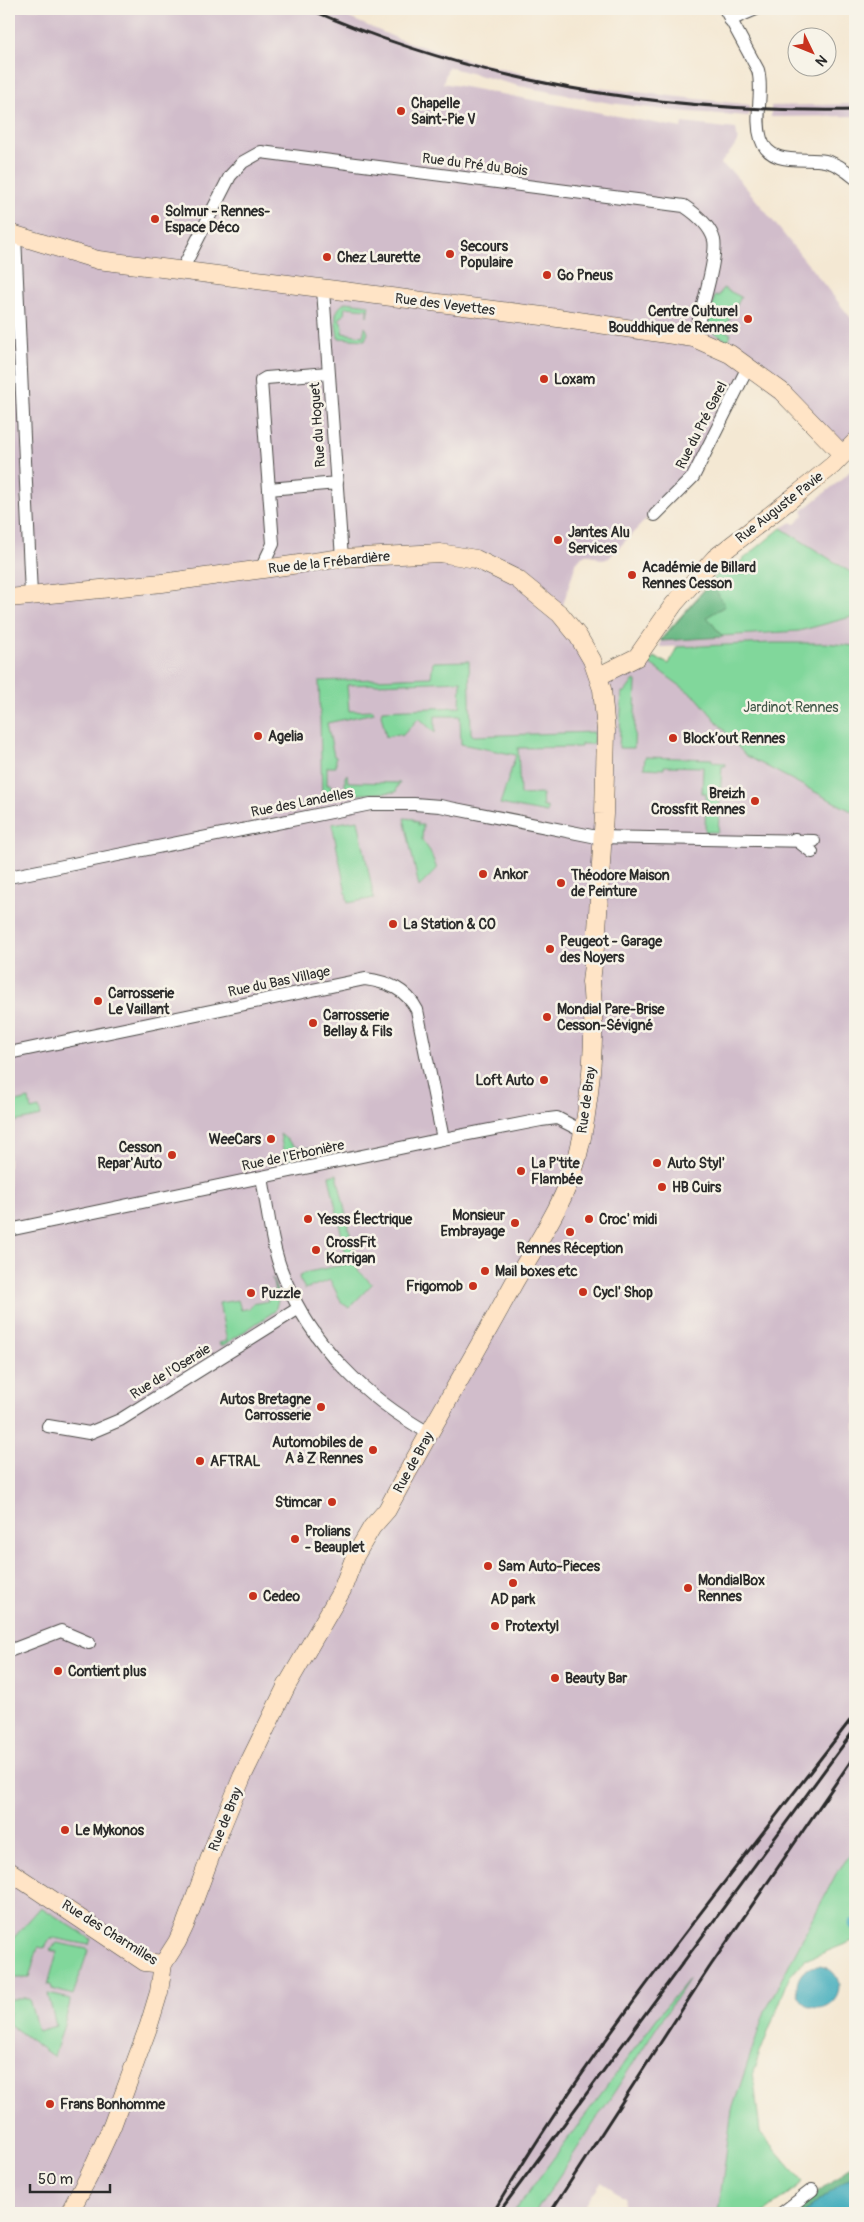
<svg xmlns="http://www.w3.org/2000/svg" width="864" height="2222" viewBox="0 0 864 2222" font-family="Pangolin,sans-serif">
<style>
.industrial{fill:#d1bdcb}
.green{fill:#81d79b;stroke:#568163}
.forest{fill:#68b883;stroke:#4a7257}
.water{fill:#3dabbb;stroke:#346b73}
.lines{fill:none;stroke-linecap:round;stroke-linejoin:round}
.canal{stroke:#3dabbb;stroke-width:11}
.street-casing{stroke:#494744;stroke-width:14}
.secondary-casing{stroke:#494744;stroke-width:19}
.street{stroke:#fff;stroke-width:12}
.secondary{stroke:#ffe4c6;stroke-width:18}
.rail{stroke:#2b2b2b;stroke-width:3}
.poi-dot{fill:#c8321e;stroke:#f7f3e8;stroke-width:2}
.labels{text-anchor:middle;stroke-width:5;stroke-linejoin:round;paint-order:stroke}
.poi-label{font-size:14px;font-weight:bold;fill:#2b2b2b;stroke:#f7f3e8;text-anchor:start}
.street-label{font-size:14px;fill:#2b2b2b;stroke:#f7f3e8}
.park-label{font-size:14px;fill:#405647;stroke:#f7f3e8}
</style>
<rect width="100%" height="100%" fill="#f7f3e8"/>
<filter id="ink" filterUnits="userSpaceOnUse"><feTurbulence type="fractalNoise" baseFrequency=".02" numOctaves="2"/><feDisplacementMap in="SourceGraphic" scale="10" xChannelSelector="R" yChannelSelector="G"/><feConvolveMatrix kernelMatrix="1 2 1 2 8 2 1 2 1" color-interpolation-filters="sRGB"/></filter>
<filter id="wash" filterUnits="userSpaceOnUse"><feTurbulence type="fractalNoise" baseFrequency=".0096" numOctaves="4" result="noise"/><feDisplacementMap in="SourceGraphic" scale="20" xChannelSelector="R" yChannelSelector="G"/><feGaussianBlur stdDeviation="1.12" result="paint"/><feColorMatrix in="noise" values="0 0 0 0 0 0 0 0 0 0 0 0 0 0 0 0 0 1.4 0 .05"/><feComposite in="paint" operator="in"/></filter>
<g filter="url(#wash)">
<rect width="100%" height="100%" fill="#f4e8d3"/>
<path class="industrial" d="M9 9H328L401 40 452 56 524 74 581 86 750 105 749 116 675 111 610 103 519 86 448 67 443 83 681 128 682 123 736 129 738 142 720 164 731 171 748 190 855 323V442L843 455 748 367 693 477 652 513 609 558 603 560 590 555H584L579 559 576 563 560 614 599 675 645 660 697 698 745 755 855 813V1848L836 1874 765 2011 732 2110 718 2213H622L625 2197 601 2182 580 2213H9Z
M855 104V116L771 117V106Z
M855 466V575L781 528 792 522 795 524 804 515 802 511 842 479Z
M855 616V646L825 643H773L660 647 661 641 799 631Z"/>
<path class="green" d="M723 288 741 297 724 330 731 334 728 341 714 333 708 322 715 295 719 296Z
M346 302 369 305 367 316V309L345 307 344 315 339 319 343 327 342 333 363 336 365 327 366 328 368 333 365 340 338 338C336 323 331 311 346 302Z
M781 528 855 575V616L799 631 660 640 724 567 735 566Z
M773 643H825L855 646V813L745 755 697 698 645 660 651 661 654 657 669 664 677 647Z
M469 661 471 733 473 736 594 732 593 744H581V747L518 748 520 795 542 794 543 807H547V813L500 804 516 755 461 744 460 716H435V733L419 718 402 736 399 734 386 737 381 714 382 710 460 707 461 681 347 685 349 711 373 710 374 713 327 723 334 756 336 757V767H327V785H331V794H335V787L336 786 337 798 326 800 322 797 319 681 431 677 433 662Z
M634 680 636 681 634 748H619L622 692H625Z
M645 757 712 759V762L724 763 726 766H722L718 832H706L705 829 706 793H702L703 767 664 766V769L644 768Z
M347 774 348 782 400 783 397 787 396 792 348 795 345 792V777Z
M404 818 414 819V821L418 822V825H423L422 840 430 851 437 869 419 887Z
M358 820 374 898 348 903 332 824Z
M29 1099 31 1110 39 1108 41 1116 9 1123V1115L13 1114 11 1103Z
M280 1134 296 1147 317 1148 322 1152 285 1160Z
M337 1174 358 1270 372 1284 349 1308 342 1303 330 1280 305 1289 299 1278 303 1273 348 1264 329 1176Z
M272 1278 279 1297 275 1311 224 1345H220L219 1343 227 1341 219 1303 238 1300 241 1310 250 1308 252 1304 268 1301 267 1294 275 1291Z
M855 1848V1942L853 1941 805 1960 790 1976 753 2071 760 2132 803 2182 764 2213H718L732 2110 765 2011 836 1874Z
M41 1907 91 1939 89 1945 54 1938 49 1940 44 1948 38 1947 29 1978H9V1943Z
M57 1943 87 1949 88 1951 73 1995 52 1989 51 1985H48L57 1952 49 1950Z
M689 1978 535 2213H513L666 2006Z
M48 1994 70 1999 69 2007 54 2057 9 2024V1999H29L38 2031 56 2026Z"/>
<path class="forest" d="M711 582 725 606 707 617 723 637 661 641Z
M855 2163V2173L803 2213H790Z"/>
<path class="water" d="M797 1987a21 21 0 1 1 42 0a21 21 0 1 1-42 0Z
M855 2173V2213H803Z"/>
<g class="lines">
<path class="canal" d="M854 1924 855 1925"/>
</g>
</g>
<g filter="url(#ink)">
<g class="lines">
<g class="street-casing">
<path id="street" d="M725 9 758 70C764 92 754 117 761 139 770 167 804 157 825 161 836 163 847 171 855 178
M730 20 756 9
M15 236 31 595
M182 270 230 176 243 162 261 152 684 206C696 214 710 225 714 240 718 258 699 317 694 338
M323 290 342 558
M269 489 337 483
M655 515 693 477 748 367
M261 569 273 544 261 381 266 378 328 373
M795 839 812 852
M9 877 371 804H414L440 806 597 837 814 841
M9 1053 365 979C388 982 406 989 417 1010L443 1139
M262 1177C268 1211 271 1246 284 1277 312 1346 366 1398 429 1433
M9 1230 443 1139 541 1120 557 1118 582 1131
M48 1426 89 1433 120 1420 299 1308
M9 1651 61 1631 89 1643
M782 2213 812 2190"/>
</g>
<g class="secondary-casing">
<path id="secondary" d="M9 233 98 260 558 318 694 338 730 354 781 391 843 455
M9 598 162 583 342 558 440 553 476 559 517 579 560 614 578 636 592 660 602 689 606 731 604 814 597 930 591 982C597 1034 590 1109 577 1159 565 1202 537 1243 515 1281 473 1358 428 1433 387 1510L372 1527 355 1556 342 1590 287 1685 242 1777 219 1833 185 1925 177 1942 163 1964 159 1992 149 2025 112 2126 88 2178 69 2213
M599 676 637 657 674 604 715 558 800 492 833 465 855 442
M9 1871 145 1962 163 1964"/>
</g>
<use href="#street" class="street"/>
<use href="#secondary" class="secondary"/>
<path class="rail" d="M309 9C482 85 667 113 855 110
M503 2207 855 1729
M493 2213C597 2035 730 1877 855 1714
M550 2213 709 1968 855 1755"/>
</g>
</g>
<g class="poi-dot">
<circle cx="401" cy="111" r="5"/>
<circle cx="155" cy="219" r="5"/>
<circle cx="450" cy="254" r="5"/>
<circle cx="327" cy="257" r="5"/>
<circle cx="547" cy="275" r="5"/>
<circle cx="748" cy="319" r="5"/>
<circle cx="544" cy="379" r="5"/>
<circle cx="558" cy="540" r="5"/>
<circle cx="632" cy="575" r="5"/>
<circle cx="258" cy="736" r="5"/>
<circle cx="673" cy="738" r="5"/>
<circle cx="755" cy="801" r="5"/>
<circle cx="483" cy="874" r="5"/>
<circle cx="561" cy="883" r="5"/>
<circle cx="393" cy="924" r="5"/>
<circle cx="550" cy="949" r="5"/>
<circle cx="98" cy="1001" r="5"/>
<circle cx="547" cy="1017" r="5"/>
<circle cx="313" cy="1023" r="5"/>
<circle cx="544" cy="1080" r="5"/>
<circle cx="271" cy="1139" r="5"/>
<circle cx="172" cy="1155" r="5"/>
<circle cx="657" cy="1163" r="5"/>
<circle cx="521" cy="1171" r="5"/>
<circle cx="662" cy="1187" r="5"/>
<circle cx="308" cy="1219" r="5"/>
<circle cx="589" cy="1219" r="5"/>
<circle cx="515" cy="1223" r="5"/>
<circle cx="570" cy="1232" r="5"/>
<circle cx="316" cy="1250" r="5"/>
<circle cx="485" cy="1271" r="5"/>
<circle cx="473" cy="1286" r="5"/>
<circle cx="583" cy="1292" r="5"/>
<circle cx="251" cy="1293" r="5"/>
<circle cx="321" cy="1407" r="5"/>
<circle cx="373" cy="1450" r="5"/>
<circle cx="200" cy="1461" r="5"/>
<circle cx="332" cy="1502" r="5"/>
<circle cx="295" cy="1539" r="5"/>
<circle cx="488" cy="1566" r="5"/>
<circle cx="513" cy="1583" r="5"/>
<circle cx="688" cy="1588" r="5"/>
<circle cx="253" cy="1596" r="5"/>
<circle cx="495" cy="1626" r="5"/>
<circle cx="58" cy="1671" r="5"/>
<circle cx="555" cy="1678" r="5"/>
<circle cx="65" cy="1830" r="5"/>
<circle cx="50" cy="2104" r="5"/>
</g>
<g class="labels">
<g class="poi-label">
<text x="411" y="108">Chapelle<tspan x="411" dy="16">Saint-Pie V</tspan></text>
<text x="165" y="216">Solmur - Rennes-<tspan x="165" dy="16">Espace Déco</tspan></text>
<text x="460" y="251">Secours<tspan x="460" dy="16">Populaire</tspan></text>
<text x="337" y="262">Chez Laurette</text>
<text x="557" y="280">Go Pneus</text>
<text x="738" y="316" text-anchor="end">Centre Culturel<tspan x="738" dy="16">Bouddhique de Rennes</tspan></text>
<text x="554" y="384">Loxam</text>
<text x="568" y="537">Jantes Alu<tspan x="568" dy="16">Services</tspan></text>
<text x="642" y="572">Académie de Billard<tspan x="642" dy="16">Rennes Cesson</tspan></text>
<text x="268" y="741">Agelia</text>
<text x="683" y="743">Block’out Rennes</text>
<text x="745" y="798" text-anchor="end">Breizh<tspan x="745" dy="16">Crossfit Rennes</tspan></text>
<text x="493" y="879">Ankor</text>
<text x="571" y="880">Théodore Maison<tspan x="571" dy="16">de Peinture</tspan></text>
<text x="403" y="929">La Station &amp; CO</text>
<text x="560" y="946">Peugeot - Garage<tspan x="560" dy="16">des Noyers</tspan></text>
<text x="108" y="998">Carrosserie<tspan x="108" dy="16">Le Vaillant</tspan></text>
<text x="557" y="1014">Mondial Pare-Brise<tspan x="557" dy="16">Cesson-Sévigné</tspan></text>
<text x="323" y="1020">Carrosserie<tspan x="323" dy="16">Bellay &amp; Fils</tspan></text>
<text x="534" y="1085" text-anchor="end">Loft Auto</text>
<text x="261" y="1144" text-anchor="end">WeeCars</text>
<text x="162" y="1152" text-anchor="end">Cesson<tspan x="162" dy="16">Repar'Auto</tspan></text>
<text x="531" y="1168">La P'tite<tspan x="531" dy="16">Flambée</tspan></text>
<text x="667" y="1168">Auto Styl'</text>
<text x="672" y="1192">HB Cuirs</text>
<text x="505" y="1220" text-anchor="end">Monsieur<tspan x="505" dy="16">Embrayage</tspan></text>
<text x="318" y="1224">Yesss Électrique</text>
<text x="599" y="1224">Croc' midi</text>
<text x="326" y="1247">CrossFit<tspan x="326" dy="16">Korrigan</tspan></text>
<text x="570" y="1253" text-anchor="middle">Rennes Réception</text>
<text x="495" y="1276">Mail boxes etc</text>
<text x="463" y="1291" text-anchor="end">Frigomob</text>
<text x="593" y="1297">Cycl' Shop</text>
<text x="261" y="1298">Puzzle</text>
<text x="311" y="1404" text-anchor="end">Autos Bretagne<tspan x="311" dy="16">Carrosserie</tspan></text>
<text x="363" y="1447" text-anchor="end">Automobiles de<tspan x="363" dy="16">A à Z Rennes</tspan></text>
<text x="210" y="1466">AFTRAL</text>
<text x="322" y="1507" text-anchor="end">Stimcar</text>
<text x="305" y="1536">Prolians<tspan x="305" dy="16">- Beauplet</tspan></text>
<text x="498" y="1571">Sam Auto-Pieces</text>
<text x="698" y="1585">MondialBox<tspan x="698" dy="16">Rennes</tspan></text>
<text x="263" y="1601">Cedeo</text>
<text x="513" y="1604" text-anchor="middle">AD park</text>
<text x="505" y="1631">Protextyl</text>
<text x="68" y="1676">Contient plus</text>
<text x="565" y="1683">Beauty Bar</text>
<text x="75" y="1835">Le Mykonos</text>
<text x="60" y="2109">Frans Bonhomme</text>
</g>
<g class="street-label">
<text transform="translate(475 164) rotate(7)" y="5">Rue du Pré du Bois</text>
<text transform="translate(445 304) rotate(7)" y="5">Rue des Veyettes</text>
<text transform="translate(317 425) rotate(-94)" y="5">Rue du Hoguet</text>
<text transform="translate(701 425) rotate(-63)" y="5">Rue du Pré Garel</text>
<text transform="translate(779 507) rotate(-38)" y="5">Rue Auguste Pavie</text>
<text transform="translate(329 562) rotate(-6)" y="5">Rue de la Frébardière</text>
<text transform="translate(302 802) rotate(-11)" y="5">Rue des Landelles</text>
<text transform="translate(279 981) rotate(-12)" y="5">Rue du Bas Village</text>
<text transform="translate(586 1100) rotate(-82)" y="5">Rue de Bray</text>
<text transform="translate(293 1155) rotate(-12)" y="5">Rue de l'Erbonière</text>
<text transform="translate(170 1371) rotate(-32)" y="5">Rue de l'Oseraie</text>
<text transform="translate(413 1462) rotate(-61)" y="5">Rue de Bray</text>
<text transform="translate(225 1819) rotate(-68)" y="5">Rue de Bray</text>
<text transform="translate(110 1932) rotate(32)" y="5">Rue des Charmilles</text>
</g>
<g class="park-label">
<text x="791" y="712">Jardinot Rennes</text>
</g>
</g>
<rect width="864" height="2222" fill="none" stroke="#f7f3e8" stroke-width="30"/>
<g transform="translate(812 52) rotate(133)"><circle r="24" fill="#f7f3e8" stroke="#a5a39c"/>
<path d="M0-4L9 19L0 12L-9 19Z" fill="#c8321e"/>
<text y="-8" font-size="14" font-weight="bold" text-anchor="middle" fill="#2b2b2b">N</text>
</g>
<path d="M30 2184v8h80v-8" fill="none" stroke="#2b2b2b" stroke-width="2.5"/>
<text x="38" y="2184" font-size="15" fill="#2b2b2b" stroke="#f7f3e8" stroke-width="4" paint-order="stroke">50 m</text>
</svg>
